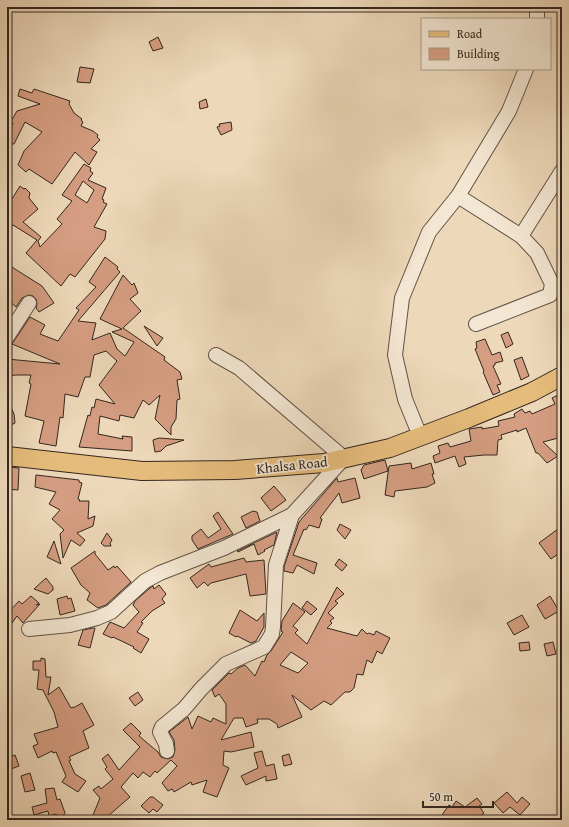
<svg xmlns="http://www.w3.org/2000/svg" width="569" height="827" viewBox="0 0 569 827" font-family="'Gentium Book Plus',serif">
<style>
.building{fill:#d59d81;stroke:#33271f;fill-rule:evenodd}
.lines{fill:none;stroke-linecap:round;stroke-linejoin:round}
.minor-casing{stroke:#625346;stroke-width:16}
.major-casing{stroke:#33271f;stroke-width:20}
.minor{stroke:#f3e6d2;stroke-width:14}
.major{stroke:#e6bc7c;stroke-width:18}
.labels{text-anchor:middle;stroke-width:3.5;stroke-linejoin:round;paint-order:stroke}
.street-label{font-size:14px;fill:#33271f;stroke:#f3e6d2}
</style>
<rect width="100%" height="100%" fill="#edd8b9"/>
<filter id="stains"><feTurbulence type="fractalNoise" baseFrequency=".005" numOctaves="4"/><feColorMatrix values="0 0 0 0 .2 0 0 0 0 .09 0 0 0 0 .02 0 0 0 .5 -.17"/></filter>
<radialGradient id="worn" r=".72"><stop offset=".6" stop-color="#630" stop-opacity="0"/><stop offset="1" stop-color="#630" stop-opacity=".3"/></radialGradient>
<path class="building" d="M158 37 163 48 153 51 149 42Z
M80 67 94 69 90 83 77 82Z
M20 89 32 93 34 89 70 101 69 104 74 113 82 119 81 120 83 122 81 126 93 131 98 135 97 137 100 140 91 149 97 152 89 165 75 152 52 184 29 169 26 172 18 165 24 151 42 132 25 122 14 144H7L9 135 8 132 13 123H10L17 111 40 104 18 96Z
M206 99 208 107 200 109 199 102Z
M231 122 232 130 221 135 217 127 220 126 219 124Z
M84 164 91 168 90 171 93 173 88 180 106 188 102 199 104 200 103 202 107 204 94 227 106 231 105 239 75 277 70 274 61 286 26 253 37 240 13 225 10 227 7 223V195L12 199 20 186 24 189 25 188 30 193 29 198 38 209 23 222 41 237 38 241 40 247 62 224 57 219 72 201 62 195ZM83 181 94 190 87 203 75 195Z
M105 257 118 267 117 269 120 272 78 321 96 323 92 340 110 333 117 349 125 356 134 342 112 332 122 329 100 319 123 275 132 285 134 283 138 293 130 299 141 311 123 328 165 357 164 360 180 372 182 379 177 380 180 399 177 400 176 419 171 427V435L155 419 160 395 149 405 143 400 134 418 120 415 119 421 100 416 98 434 123 439 122 436 132 437V451L79 447 88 415 90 416 92 407 94 408 96 399 115 404 99 385 117 361 106 351 94 355 90 377H85L78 397 65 394 63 418 60 417 56 446 39 443 44 421 25 416 31 384 29 383 31 375H15L7 377V359L60 364 12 344 30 317 45 325 40 334 58 341 79 310 76 308 96 287 89 282Z
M7 264 42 286 54 303 39 312 36 308 37 304 36 299 33 296 29 295 22 298 16 307 7 299V291L12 284 7 280Z
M144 326 163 338 157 346Z
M508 332 513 344 506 348 501 335Z
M485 339 492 355 500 352 503 361 495 363V365L493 366 501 384 497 385 500 392 493 395 483 372 484 371 475 349 477 348 476 342Z
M522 357 529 376 521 380 514 360Z
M562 393V437L543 442 558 456 547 463 538 453H536L526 428 517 432V430L501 435 502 439 498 440 497 455H484L464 457 466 464 459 467 455 456 435 463 433 456 440 453 438 446 448 443 450 447 471 441 469 429 482 427V429L499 426 498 421 515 417 514 414 522 409 525 413 530 411 532 414 555 404 552 398Z
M7 398 14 414 15 423 7 427Z
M159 438 184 440 166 446 161 451 155 452 153 440Z
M385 460 388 471 364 479 361 470 364 465Z
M411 463 412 469 431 463 434 474H432L435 483 427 487 395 491 394 497 385 495 389 466Z
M7 467 19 468 18 490 7 489Z
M36 475 79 480V482L82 483 78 499 80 500 79 501H89L88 519 95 516 93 526 77 533 85 540 80 546 71 540 63 558 60 534 64 530 52 519 60 510 49 504 56 492 35 487Z
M337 478 338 482 355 478 360 498 342 503 339 493 320 518 322 519 319 528 309 525 306 530 304 529 293 555 317 563 314 574 297 565 293 573 284 571V567L299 522Z
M274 486 286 500 271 511 261 498Z
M253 511 257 512 260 521 246 528 241 517Z
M218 512 233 534 198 549 192 540V536L201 529 208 538 221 529 213 516Z
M340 524 351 530 345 539 337 530Z
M562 526V551L551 559 539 543Z
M277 532 274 545 264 550 265 551 258 555 254 544 238 552 237 551Z
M107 533 112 540 110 543 111 546H104L101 543Z
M54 541 61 564 47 557Z
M95 551V554L108 570 114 566 115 568 117 566 131 582 106 605 98 608 87 600 90 593 81 585 71 568Z
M244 558 246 562 264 560 266 594 250 596 246 574 211 583 208 586 204 582 197 588 190 578 209 564 211 567Z
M339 559 347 565 342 571 335 565Z
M46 578 53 587V590L48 594 34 589Z
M159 585 166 594 162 599 165 603 152 611 141 622 143 623 137 632 149 639 141 653 133 648 134 647 113 637 112 638 103 634 110 622 124 628 139 612 133 605 135 601 150 588 153 586 154 589Z
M337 587 344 594 335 601 338 603 328 613 334 618 330 621 332 623 327 628 357 636 362 629 367 634 369 633 374 635 376 631 390 638 382 654 377 651 372 663 367 660 363 675 357 674 354 688 350 692H345L331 705 324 701 311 710 292 695 302 717 278 728 277 724 269 719H257L258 723 246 727 243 718H234L221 740 251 732 254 747 231 752 224 751 223 765 229 768 217 797 203 792 207 780 192 785 191 782 174 792 172 789 168 791 162 783 177 766 171 760 157 773 155 771 150 777 143 772 138 778 133 773 121 787 130 797 108 816 106 820H91L100 798 93 790 99 786 101 789 113 779 105 769 107 767 102 759 108 754 119 770 140 747 123 730 131 723 141 733 139 736 158 752 161 757 168 759 173 757 175 750 174 740 169 732 188 717 192 729 198 716 211 722 213 718 226 724V704L219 694 215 697 212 690 229 673 231 674 238 668 245 665 255 676 262 661 264 662 267 655 271 651 283 632 281 631 282 621 293 603 305 612 293 626 298 630 295 633 307 644ZM291 652 308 663 298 673 280 665Z
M31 596 39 603 36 605 40 604 23 623 17 616 7 630V614L19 601 22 604Z
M67 596 68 599 71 598 75 611 60 615 57 599Z
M550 596 559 611 545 619 537 605Z
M307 601 317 609 311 615 302 608Z
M240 610 257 621 264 613V627L256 641 251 643 237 636 236 637 229 633Z
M522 615 529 627 514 635 507 623Z
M93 628H95L90 648 78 645 83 630Z
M529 642 530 650 520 651 519 643Z
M553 642 556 654 547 656 544 644Z
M41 658 45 659 46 677H51L48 695 59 687 71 708 73 707V708L82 703 94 725 83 731 89 748 69 757 71 760 69 761 75 774 86 781 78 792 62 782 66 776 56 752 53 753 52 751 38 758 33 746 38 744 34 734 58 727 54 712 43 690 37 689 39 670H33V661H41Z
M138 692 143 700 135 706 129 698Z
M262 751 266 766 274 764 277 779 266 781V776L246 785 241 776 258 768 254 753Z
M289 754 292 764 284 766 282 756Z
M15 755 19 766 11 769 7 758Z
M30 773 35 790 25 792 21 776Z
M54 788 57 800 60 799 65 813 63 816 59 817 56 814 49 816 48 811 34 815 32 807 47 803 45 789Z
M507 792 517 803 522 797 530 804 520 815 510 807 503 813 494 803Z
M150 797H153L163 805 157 812 153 809 149 813 141 806Z
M477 798 482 804 479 806 484 813 475 820H441L442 815 449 805 452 807 456 801 465 807Z"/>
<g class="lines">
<g class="minor-casing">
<path id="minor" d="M537 7V19
M458 196 521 236 537 253 552 284 550 295 476 324
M521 236 562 171
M7 337 29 303
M420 436 405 399 395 355 402 298 429 232 458 196 509 111 526 69
M29 629 70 625 97 618 111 612 145 581 160 573 224 548 292 515
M167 751 166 744 160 732 162 727 184 709 201 689 226 664 264 647 272 634 273 627 276 565 292 515 344 458 239 368 216 355"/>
</g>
<g class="major-casing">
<path id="major" d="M7 456 142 471 235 470 324 463 390 448 469 418 532 392 562 376"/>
</g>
<use href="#minor" class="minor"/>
<use href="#major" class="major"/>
</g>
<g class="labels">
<g class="street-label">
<text transform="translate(292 465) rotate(-6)" y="5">Khalsa Road</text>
</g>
</g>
<rect width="569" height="827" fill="none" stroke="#edd8b9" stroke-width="24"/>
<rect x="8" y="8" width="553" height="811" fill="none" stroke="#33271f" stroke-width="2"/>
<rect x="12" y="12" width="545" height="803" fill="none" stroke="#33271f"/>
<rect x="421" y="18" width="130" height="52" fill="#f3e6d2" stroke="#a69a8a"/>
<rect x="429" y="31" width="20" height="6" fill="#e6bc7c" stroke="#a69a8a"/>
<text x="457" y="38" font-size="12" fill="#33271f">Road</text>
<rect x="429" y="48" width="20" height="12" fill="#d59d81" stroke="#a69a8a"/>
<text x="457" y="58" font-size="12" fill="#33271f">Building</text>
<path d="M423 801v6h70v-6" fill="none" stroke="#33271f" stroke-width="2"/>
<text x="429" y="801" font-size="12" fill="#33271f" stroke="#f3e6d2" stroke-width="3" paint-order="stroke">50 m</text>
<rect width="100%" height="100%" filter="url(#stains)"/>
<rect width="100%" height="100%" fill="url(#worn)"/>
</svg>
